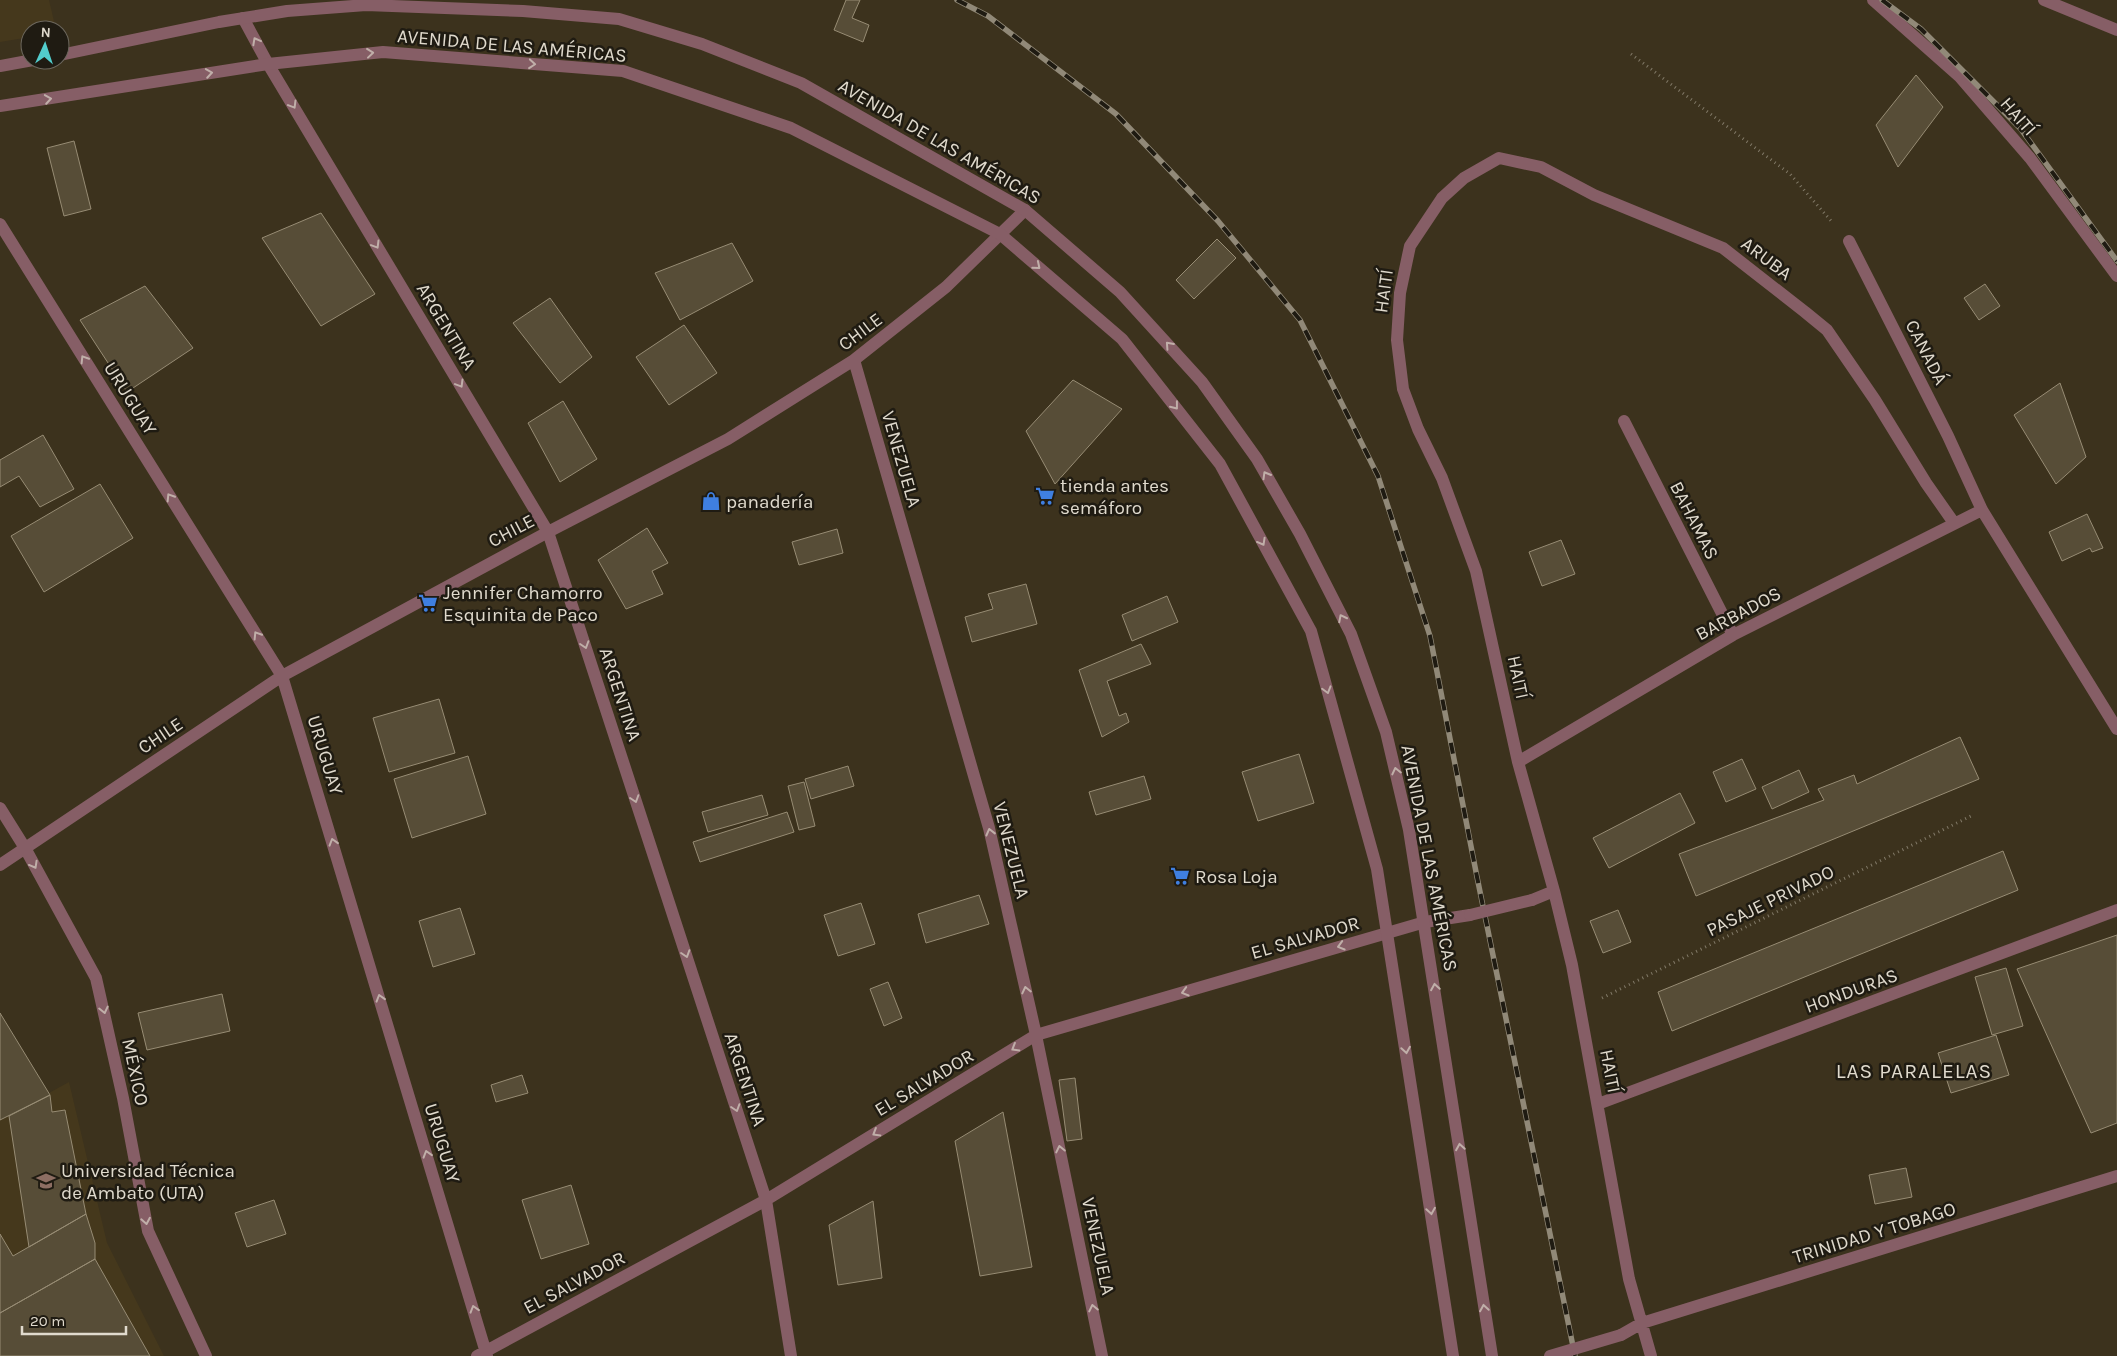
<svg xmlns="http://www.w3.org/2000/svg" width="2117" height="1356" viewBox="0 0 2117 1356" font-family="Karla,sans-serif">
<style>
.built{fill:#45381c}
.building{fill:#574d37;stroke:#978c74}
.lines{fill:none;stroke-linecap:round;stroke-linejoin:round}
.path{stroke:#827a68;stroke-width:3;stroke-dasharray:1 4;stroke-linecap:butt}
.minor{stroke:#865e66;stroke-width:12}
.tertiary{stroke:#865e66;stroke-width:12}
.rail-casing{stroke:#918978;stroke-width:5.5}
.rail{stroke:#1f1b12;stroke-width:4;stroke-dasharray:11;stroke-linecap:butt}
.minor-bridge{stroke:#865e66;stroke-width:12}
.oneway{stroke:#c0afa9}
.labels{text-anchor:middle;stroke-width:5;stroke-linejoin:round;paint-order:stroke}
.street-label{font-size:19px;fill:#e0dacd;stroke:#1f1b12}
.poi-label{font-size:19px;fill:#e0dacd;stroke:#1f1b12;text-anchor:start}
.quarter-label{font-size:21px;letter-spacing:1px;fill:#e0dacd;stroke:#1f1b12}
</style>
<rect width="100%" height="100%" fill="#3c321d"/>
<path class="built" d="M0 0H49L56 30H30V37L0 42Z
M69 1082 107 1243 164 1356H0V1120Z"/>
<path class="building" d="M846 0H860L852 18 869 25 863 42 834 30Z
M1916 75 1943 107 1898 167 1876 125Z
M74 141 91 209 64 216 47 148Z
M321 213 375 294 321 326 262 238Z
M1217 239 1236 258 1194 299 1176 280Z
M732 243 753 281 680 320 655 273Z
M1985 284 2000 306 1979 320 1964 298Z
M145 286 193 348 127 392 80 320Z
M550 298 592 357 560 383 513 323Z
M684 325 717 373 669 405 636 357Z
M1073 380 1122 409 1055 484 1026 431Z
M2060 383 2086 457 2056 484 2014 415Z
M563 401 597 459 560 482 528 423Z
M43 435 74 489 40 507 19 476 0 487V460Z
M100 484 133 538 44 592 11 536Z
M2087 514 2103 548 2092 552 2090 548 2062 561 2049 532Z
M647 528 668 563 652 571 663 594 626 609 598 560Z
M837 529 843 553 799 565 792 542Z
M1561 540 1575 574 1542 586 1529 552Z
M1026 584 1037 624 972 642 965 617 993 609 988 594Z
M1167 596 1178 622 1132 641 1122 615Z
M1141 644 1151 664 1107 681 1119 716 1126 713 1129 722 1102 737 1079 670Z
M439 699 455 753 389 772 373 718Z
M1960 737 1979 779 1696 896 1679 854 1824 800 1818 789 1854 775 1857 784Z
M1299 754 1314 803 1258 821 1242 772Z
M468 756 486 814 412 838 394 779Z
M1742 759 1756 789 1726 802 1713 772Z
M848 766 854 786 811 799 805 779Z
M1799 770 1809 792 1772 809 1762 787Z
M1144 776 1151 799 1096 815 1089 792Z
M804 782 815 826 799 830 788 786Z
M1680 793 1695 823 1609 868 1593 838Z
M762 795 768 815 708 832 702 812Z
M787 812 794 832 700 862 693 842Z
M2003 851 2018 890 1672 1031 1658 992Z
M979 895 989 924 926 943 918 914Z
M861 903 875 944 838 956 824 915Z
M460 908 475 954 433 967 419 921Z
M1618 910 1631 942 1603 953 1590 921Z
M2117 935V1123L2091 1133 2017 969Z
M2006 968 2023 1026 1992 1035 1975 977Z
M888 982 902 1018 884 1026 870 989Z
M222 994 230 1031 147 1050 138 1013Z
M0 1013 50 1095 0 1120Z
M1996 1035 2009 1075 1951 1093 1938 1053Z
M522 1075 528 1093 496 1102 491 1085Z
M1075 1078 1082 1139 1067 1141 1059 1080Z
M50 1095 52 1112 65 1110 86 1214 29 1247 9 1116Z
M1003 1112 1032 1267 980 1276 955 1141Z
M1906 1168 1912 1197 1875 1204 1869 1175Z
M571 1185 589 1244 541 1259 522 1200Z
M274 1200 286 1234 247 1247 235 1213Z
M873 1201 882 1278 838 1285 829 1225Z
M86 1214 95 1243V1259L0 1313V1234L13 1256Z
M95 1259 150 1356H0V1313Z"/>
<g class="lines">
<path class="path" d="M1631 54 1790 174 1833 223
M1602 998 1973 815"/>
<path class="minor" d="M1873 0 1960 77 2030 158 2117 276
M243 18 268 64 548 532 766 1200 791 1356
M0 224 282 676 487 1356
M1849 241 1948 436 1982 510 2117 729
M854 360 989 828 1036 1035 1102 1356
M1624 421 1733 635
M1518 762 1733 635 1982 510
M0 808 25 848 96 978 123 1098 148 1231 206 1356
M0 865 282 676 548 532 728 439 854 360 946 287 1025 210
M1532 900 1554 891
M1598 1104 2117 910
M1621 1335 1642 1323 2117 1176
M477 1356 766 1200 1036 1035 1425 922 1470 915
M1651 1356 1629 1279 1572 965 1554 891 1518 762 1476 571 1442 478 1418 429 1403 389 1397 340 1400 293 1410 246 1442 198 1464 178 1499 158 1541 167 1594 195 1723 248 1805 312 1827 330 1875 400 1926 483 1954 523"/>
<path class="tertiary" d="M2044 0 2117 30
M60 55 219 22 287 11 366 5 523 11 619 19 702 44 801 83 1025 210 1120 292 1202 382 1257 459 1300 534 1351 634 1386 732 1409 830 1492 1356
M0 66 33 60
M0 106 268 64 383 52 623 71 791 128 1000 234 1122 339 1220 464 1311 631 1377 869 1453 1356"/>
<g class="rail-casing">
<path id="rail" d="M957 0 988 16 1116 114 1218 221 1300 320 1378 476 1430 636 1477 877 1575 1356
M1882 0 1921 29 2020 128 2117 261"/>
</g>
<use href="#rail" class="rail"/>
<path class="minor-bridge" d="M1470 915 1532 900
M1550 1356 1621 1335"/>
</g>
<defs><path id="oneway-chevron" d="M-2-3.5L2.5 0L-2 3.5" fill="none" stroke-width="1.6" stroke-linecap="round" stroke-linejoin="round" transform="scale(1.25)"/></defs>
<g class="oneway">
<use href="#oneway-chevron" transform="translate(256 41) rotate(-118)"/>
<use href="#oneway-chevron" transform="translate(370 53) rotate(-6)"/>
<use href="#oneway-chevron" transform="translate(532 64) rotate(5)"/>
<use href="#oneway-chevron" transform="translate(209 73) rotate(-9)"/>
<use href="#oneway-chevron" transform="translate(48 99) rotate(-9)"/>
<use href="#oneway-chevron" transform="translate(293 105) rotate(59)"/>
<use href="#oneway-chevron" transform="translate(376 245) rotate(59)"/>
<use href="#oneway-chevron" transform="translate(1037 266) rotate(40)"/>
<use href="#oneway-chevron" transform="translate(1169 345) rotate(-132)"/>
<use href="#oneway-chevron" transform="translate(84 359) rotate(-122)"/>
<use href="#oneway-chevron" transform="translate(460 384) rotate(59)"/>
<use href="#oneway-chevron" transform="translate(1175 406) rotate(52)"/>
<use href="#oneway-chevron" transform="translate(1266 475) rotate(-120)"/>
<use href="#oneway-chevron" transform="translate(170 497) rotate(-122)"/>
<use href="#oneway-chevron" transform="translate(1262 542) rotate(61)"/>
<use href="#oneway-chevron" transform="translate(1342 618) rotate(-117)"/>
<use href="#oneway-chevron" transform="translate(257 635) rotate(-122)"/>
<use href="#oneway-chevron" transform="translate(585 645) rotate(72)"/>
<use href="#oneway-chevron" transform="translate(1327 690) rotate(74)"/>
<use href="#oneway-chevron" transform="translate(1396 771) rotate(-103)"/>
<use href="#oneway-chevron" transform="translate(635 799) rotate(72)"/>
<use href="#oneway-chevron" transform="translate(990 832) rotate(-104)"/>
<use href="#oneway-chevron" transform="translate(333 842) rotate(-107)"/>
<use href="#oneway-chevron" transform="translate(34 865) rotate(61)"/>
<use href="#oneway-chevron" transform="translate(1341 946) rotate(164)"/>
<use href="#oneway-chevron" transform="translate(686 954) rotate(72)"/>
<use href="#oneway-chevron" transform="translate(1435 987) rotate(-99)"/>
<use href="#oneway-chevron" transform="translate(1026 990) rotate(-103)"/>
<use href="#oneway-chevron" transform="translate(1185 992) rotate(164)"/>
<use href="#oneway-chevron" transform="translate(380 998) rotate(-107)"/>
<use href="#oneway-chevron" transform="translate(104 1010) rotate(77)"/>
<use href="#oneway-chevron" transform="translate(1015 1048) rotate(149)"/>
<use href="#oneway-chevron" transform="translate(1406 1050) rotate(81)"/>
<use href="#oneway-chevron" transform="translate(736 1108) rotate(72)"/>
<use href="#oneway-chevron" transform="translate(876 1133) rotate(149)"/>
<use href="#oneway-chevron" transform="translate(1460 1147) rotate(-99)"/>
<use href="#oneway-chevron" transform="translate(1060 1149) rotate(-102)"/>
<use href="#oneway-chevron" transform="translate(427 1154) rotate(-107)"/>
<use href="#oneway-chevron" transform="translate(1431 1211) rotate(81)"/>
<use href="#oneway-chevron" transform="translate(146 1221) rotate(80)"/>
<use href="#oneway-chevron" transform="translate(1093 1308) rotate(-102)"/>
<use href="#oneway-chevron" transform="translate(1484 1308) rotate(-99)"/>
<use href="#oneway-chevron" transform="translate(474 1309) rotate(-107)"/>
</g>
<defs>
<g id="supermarket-bare" transform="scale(1.5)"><path d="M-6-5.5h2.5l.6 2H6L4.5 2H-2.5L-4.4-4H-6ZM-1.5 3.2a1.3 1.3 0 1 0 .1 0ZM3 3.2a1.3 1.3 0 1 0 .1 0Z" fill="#3f7fe0" stroke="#1f1b12" stroke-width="2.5" paint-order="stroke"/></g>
<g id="shop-bare" transform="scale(1.5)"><path d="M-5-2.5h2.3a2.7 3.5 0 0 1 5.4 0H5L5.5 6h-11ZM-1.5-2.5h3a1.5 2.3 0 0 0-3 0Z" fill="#3f7fe0" stroke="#1f1b12" stroke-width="2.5" paint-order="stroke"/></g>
<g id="university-bare" transform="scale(1.5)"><path d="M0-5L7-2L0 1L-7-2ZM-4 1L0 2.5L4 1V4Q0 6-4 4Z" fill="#8d6e63" stroke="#1f1b12" stroke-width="2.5" paint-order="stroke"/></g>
</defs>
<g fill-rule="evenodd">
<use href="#supermarket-bare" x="1045" y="496"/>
<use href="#shop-bare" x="711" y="501"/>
<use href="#supermarket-bare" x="428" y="603"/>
<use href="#supermarket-bare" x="1180" y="876"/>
<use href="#university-bare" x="46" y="1181"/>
</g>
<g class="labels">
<g class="street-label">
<text transform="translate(512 45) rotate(5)" y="7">AVENIDA DE LAS AMÉRICAS</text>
<text transform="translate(2019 116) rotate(49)" y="7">HAITÍ</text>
<text transform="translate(940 141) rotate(30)" y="7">AVENIDA DE LAS AMÉRICAS</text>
<text transform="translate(1767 258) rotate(37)" y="7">ARUBA</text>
<text transform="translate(1383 291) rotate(-82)" y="7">HAITÍ</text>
<text transform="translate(447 326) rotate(59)" y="7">ARGENTINA</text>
<text transform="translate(860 331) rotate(-37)" y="7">CHILE</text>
<text transform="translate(1927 352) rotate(63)" y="7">CANADÁ</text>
<text transform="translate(131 398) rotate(58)" y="7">URUGUAY</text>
<text transform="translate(902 459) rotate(74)" y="7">VENEZUELA</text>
<text transform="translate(1695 520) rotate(63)" y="7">BAHAMAS</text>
<text transform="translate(511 530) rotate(-28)" y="7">CHILE</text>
<text transform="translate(1738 613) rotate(-28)" y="7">BARBADOS</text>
<text transform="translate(1519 677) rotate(78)" y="7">HAITÍ</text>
<text transform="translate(621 694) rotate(72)" y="7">ARGENTINA</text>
<text transform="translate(160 735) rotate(-34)" y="7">CHILE</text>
<text transform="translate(326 755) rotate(73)" y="7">URUGUAY</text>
<text transform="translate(1012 850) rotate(76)" y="7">VENEZUELA</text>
<text transform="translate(1430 858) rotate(79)" y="7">AVENIDA DE LAS AMÉRICAS</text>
<text transform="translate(1770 900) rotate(-26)" y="7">PASAJE PRIVADO</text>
<text transform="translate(1305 937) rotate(-16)" y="7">EL SALVADOR</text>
<text transform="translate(1851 990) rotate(-20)" y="7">HONDURAS</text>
<text transform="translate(1611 1071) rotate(79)" y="7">HAITÍ</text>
<text transform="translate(136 1072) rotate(78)" y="7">MÉXICO</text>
<text transform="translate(746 1079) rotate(72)" y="7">ARGENTINA</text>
<text transform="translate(924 1082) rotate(-31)" y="7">EL SALVADOR</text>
<text transform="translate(443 1143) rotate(73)" y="7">URUGUAY</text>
<text transform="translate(1874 1232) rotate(-17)" y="7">TRINIDAD Y TOBAGO</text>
<text transform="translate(1099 1246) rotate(78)" y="7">VENEZUELA</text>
<text transform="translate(574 1282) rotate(-28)" y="7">EL SALVADOR</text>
</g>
<g class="poi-label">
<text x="1060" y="492">tienda antes<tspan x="1060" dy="22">semáforo</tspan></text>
<text x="726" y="508">panadería</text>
<text x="443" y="599">Jennifer Chamorro<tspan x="443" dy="22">Esquinita de Paco</tspan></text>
<text x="1195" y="883">Rosa Loja</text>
<text x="61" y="1177">Universidad Técnica<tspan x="61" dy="22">de Ambato (UTA)</tspan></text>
</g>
<g class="quarter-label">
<text x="1914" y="1078">LAS PARALELAS</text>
</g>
</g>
<g transform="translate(45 45) rotate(3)"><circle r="24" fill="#1f1b12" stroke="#6c675d"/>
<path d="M0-4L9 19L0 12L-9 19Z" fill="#52cdcd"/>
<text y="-8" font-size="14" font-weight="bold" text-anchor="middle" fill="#e0dacd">N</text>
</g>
<path d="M22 1326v8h104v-8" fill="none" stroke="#e0dacd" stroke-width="2.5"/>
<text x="30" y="1326" font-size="15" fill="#e0dacd" stroke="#1f1b12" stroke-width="4" paint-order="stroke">20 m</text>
</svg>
